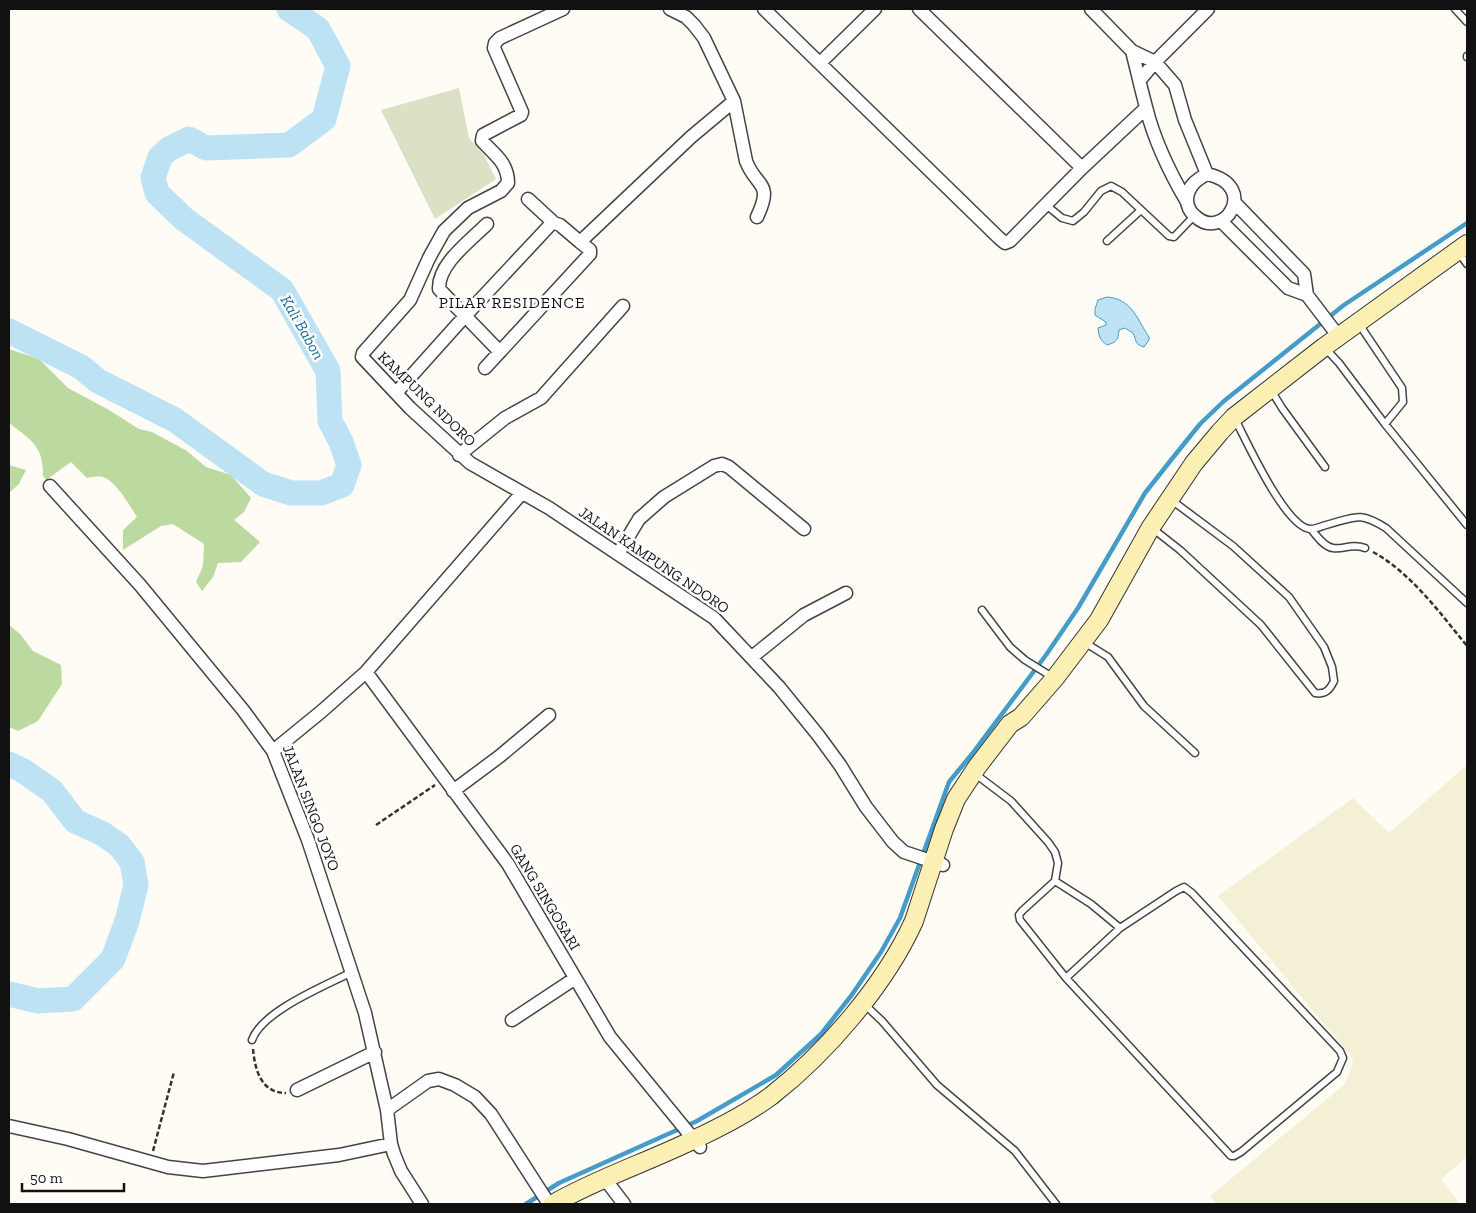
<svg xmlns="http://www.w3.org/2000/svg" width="1476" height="1213" viewBox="0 0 1476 1213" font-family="'Zilla Slab',serif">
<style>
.farmland{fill:#f4f0d5}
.forest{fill:#bcd99f}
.cemetery{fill:#dae1c5}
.water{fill:#bce2f4;stroke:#469cc8}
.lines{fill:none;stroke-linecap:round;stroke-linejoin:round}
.stream{stroke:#469cc8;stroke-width:4.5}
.river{stroke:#bce2f4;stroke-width:25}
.service-casing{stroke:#444;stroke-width:9}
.minor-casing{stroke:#444;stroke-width:15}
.secondary-casing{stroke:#333;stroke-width:20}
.path{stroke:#333;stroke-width:2.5;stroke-dasharray:5 2.5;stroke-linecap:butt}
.service{stroke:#fff;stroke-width:6}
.minor{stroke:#fff;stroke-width:12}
.secondary{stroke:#fbefb4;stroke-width:18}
.labels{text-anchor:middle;stroke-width:5;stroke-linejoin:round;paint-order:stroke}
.street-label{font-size:15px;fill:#111;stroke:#fff}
.neighbourhood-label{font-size:16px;letter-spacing:1px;fill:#111;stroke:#fff}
.water-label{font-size:16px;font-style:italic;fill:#1e6e9f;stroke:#fff}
</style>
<rect width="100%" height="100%" fill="#fefcf5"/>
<path class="farmland" d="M1467 765V1157L1441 1179 1460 1204H1216L1210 1196 1344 1085 1350 1072 1353 1059 1218 896 1353 798 1389 833Z"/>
<path class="forest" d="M9 349 39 359 68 388 109 410 139 429 152 432 187 451 206 467 231 475 251 498 244 512 234 520 260 542 241 562 218 563 213 577 202 591 196 582 203 566 204 544 173 524 161 526 123 550V530L137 517C130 506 116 481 103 477 98 475 92 477 87 478L71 462 46 480 43 476C44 446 30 439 9 423Z
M9 465 26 470 19 484 9 493Z
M9 625 20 634 33 651 61 665 62 684 38 721 18 731 9 727Z"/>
<path class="cemetery" d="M459 88 469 138 484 155 496 179 435 219 381 110Z"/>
<path class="water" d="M1107 297C1132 299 1137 319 1149 337V340L1144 347C1134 344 1137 341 1133 333L1125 328 1119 330C1118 340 1117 342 1107 345 1100 340 1099 337 1098 328L1106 325V322L1095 315V309L1098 300Z"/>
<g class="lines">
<path class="stream" d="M526 1204 559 1183 697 1121 776 1075 821 1034 851 996 881 952 900 918 949 782 972 754 1046 655 1078 608 1145 493 1171 460 1200 424 1224 401 1344 305 1467 223"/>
<path class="river" d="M9 331 81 367 98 381 175 420 263 484 291 493H321L342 485 349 465 341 442 330 421 328 371 282 290 184 219 157 193 153 178 160 157 169 149 189 139 206 148 289 145 324 119 338 66 318 29 289 9
M9 764 22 770 52 791 75 821 103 834 119 845 132 862 136 885 127 921 113 959 73 999 38 1001 9 994"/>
<g class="service-casing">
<path id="service" d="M1455 9 1467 22
M1467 56V57
M1046 205 1062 218 1073 221 1084 212 1101 191 1111 186 1122 192 1169 236 1174 237 1194 216
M1107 241 1141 210
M1459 253 1467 264
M1359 324 1402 388 1403 402 1385 424
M1325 348 1339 363 1385 424 1467 525
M1271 390 1282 408 1325 467
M1235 419C1246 440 1286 529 1311 529 1316 529 1322 526 1326 525 1356 517 1359 511 1386 528L1467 603
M1152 528 1180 550 1261 625 1315 693C1326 695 1330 689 1334 681L1332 667 1324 647 1289 597 1233 546 1170 499
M1311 529C1316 535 1324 547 1333 548 1343 550 1351 543 1365 548
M982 610 1010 647 1025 660 1054 678
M1084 642 1108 657 1144 706 1195 753
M974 773 1011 801 1048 842 1055 852 1058 863 1055 881 1022 911 1019 915 1020 920 1066 978 1231 1156H1234L1241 1152 1337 1072 1343 1058 1340 1051 1192 893 1184 887 1176 891 1120 928
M1055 881 1091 904 1120 928 1066 978
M864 1004 882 1021 937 1085 1015 1151 1056 1204
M252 1040C262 1011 325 986 352 972"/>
</g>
<g class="minor-casing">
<path id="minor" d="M563 9 500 38 495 43 494 48 522 112 521 115 483 135 482 141C495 155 508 163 508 183L501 191 468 208 444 231 429 258 410 300 363 353 362 357 410 408 470 463 549 508 714 618 779 687 818 735 840 765 866 807 893 842 904 852 943 865
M670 9 686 17 694 25 704 38 734 101 746 161C756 188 774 181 757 217
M764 9 999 238 1005 243 1010 241 1082 168 1146 108
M919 9 1082 168
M1091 9 1132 51 1155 62 1175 85 1185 120 1207 174
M1132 51C1137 70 1141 89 1146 107 1154 140 1170 173 1187 202
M820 63 875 9
M1140 80 1155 62 1208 9
M1207 174C1261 186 1223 243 1195 216 1190 212 1187 206 1187 199 1188 186 1196 180 1207 174Z
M528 199 554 223
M1235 203 1304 274 1307 295 1339 337
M1221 221 1288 288 1307 295
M487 224C470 241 438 264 439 289L500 352
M485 368 590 254V250L580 242 691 137 734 101
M396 393 465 316 551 224 554 223 560 225 580 242
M459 455 505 418 541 398 623 306
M50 486 140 585 243 710 273 751 308 840 365 1013 387 1110 391 1144 394 1154 401 1171 422 1204
M618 554 639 519 664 497 714 466 722 464 729 467 804 529
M752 657 804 615 846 593
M366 672 508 864 610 1037 700 1147
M273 751 322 711 366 672 521 494
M453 791 500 756 549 715
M512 1020 574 979
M297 1090 375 1052
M387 1110 428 1081 439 1079 455 1085 475 1097 491 1114 549 1204
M9 1126 68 1139 168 1167 203 1171 339 1155 391 1144
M605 1179 624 1204"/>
</g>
<g class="secondary-casing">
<path id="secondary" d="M553 1204C598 1178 648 1162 695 1139 721 1127 748 1113 771 1096 826 1053 885 985 914 921L944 829 956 799 977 767 1010 724 1021 717 1055 678 1099 620 1151 527 1194 463 1220 432 1234 417 1324 347 1467 244"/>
</g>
<path class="path" d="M1373 552C1410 572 1441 614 1467 646
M376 825 435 785
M253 1049C255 1070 261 1093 286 1093
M153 1151 174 1072"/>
<use href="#service" class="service"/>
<use href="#minor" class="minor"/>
<use href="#secondary" class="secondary"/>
</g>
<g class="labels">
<g class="street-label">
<text transform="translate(427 399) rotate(44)" y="5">KAMPUNG NDORO</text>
<text transform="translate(654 560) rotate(34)" y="5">JALAN KAMPUNG NDORO</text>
<text transform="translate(311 808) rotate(69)" y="5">JALAN SINGO JOYO</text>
<text transform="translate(545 897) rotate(59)" y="5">GANG SINGOSARI</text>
</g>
<g class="neighbourhood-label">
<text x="512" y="308">PILAR RESIDENCE</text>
</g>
<g class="water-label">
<text transform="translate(303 327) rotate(60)" y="6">Kali Babon</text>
</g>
</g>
<rect width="1476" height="1213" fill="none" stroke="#111111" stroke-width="20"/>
<path d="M22 1183v8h102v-8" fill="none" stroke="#111111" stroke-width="2.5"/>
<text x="30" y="1183" font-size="15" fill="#111111" stroke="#ffffff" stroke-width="4" paint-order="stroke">50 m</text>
</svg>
